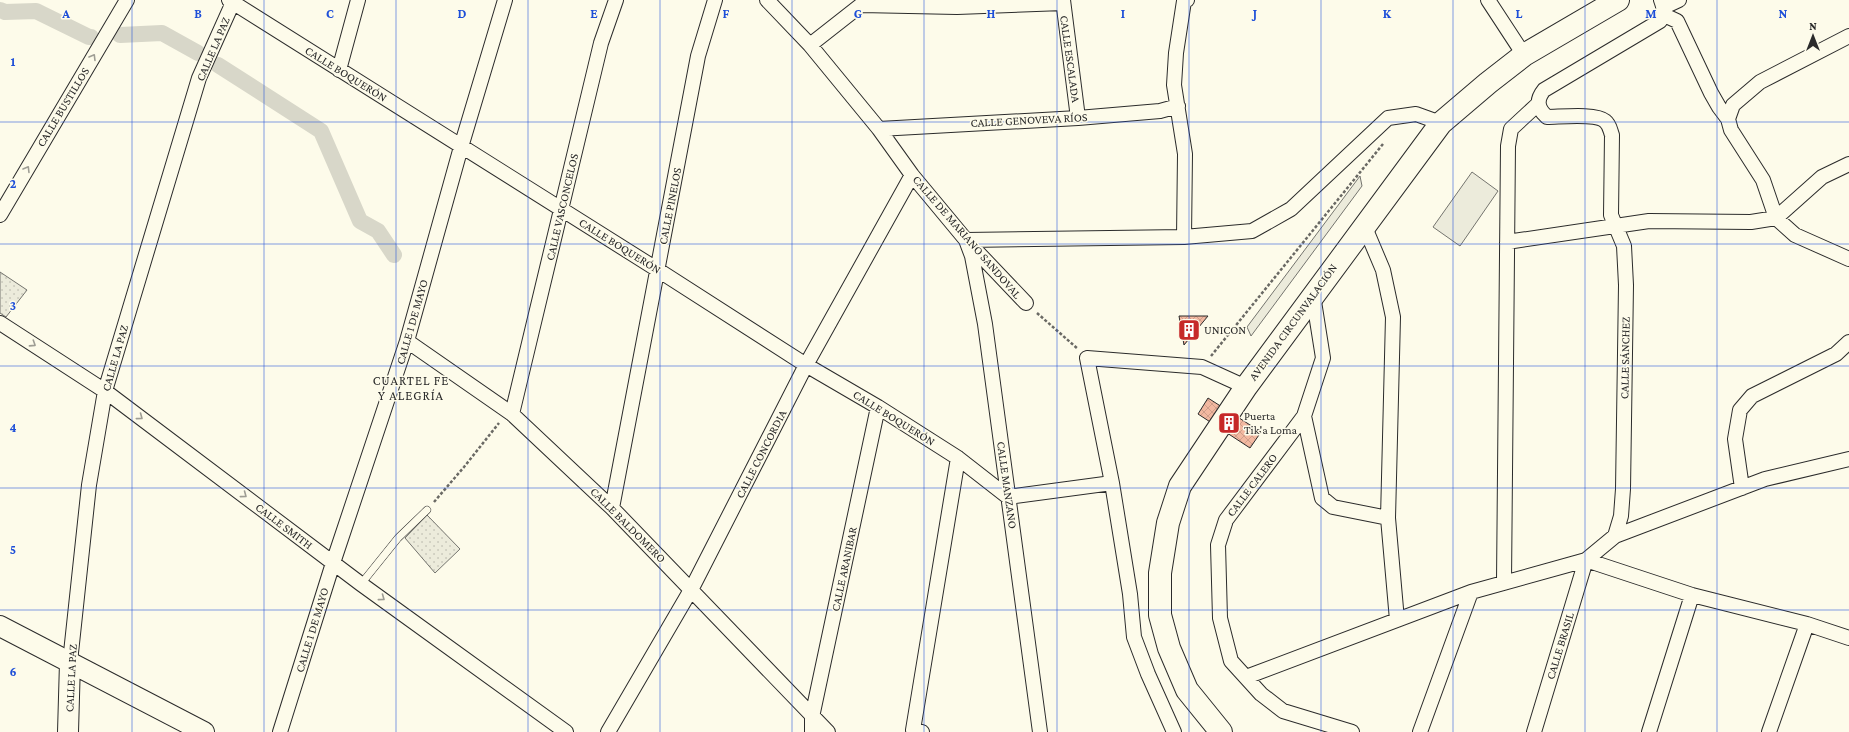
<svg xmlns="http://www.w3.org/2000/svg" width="1849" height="732" viewBox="0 0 1849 732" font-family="'Crimson Pro',serif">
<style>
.green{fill:#ecebdb;stroke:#74746e}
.park{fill:url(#park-dots);stroke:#74746e}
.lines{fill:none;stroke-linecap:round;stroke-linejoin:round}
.canal{stroke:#d8d7c9;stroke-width:16}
.building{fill:url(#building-cross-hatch);stroke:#2b2b2b}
.service-casing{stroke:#2b2b2b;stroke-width:8}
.minor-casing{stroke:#2b2b2b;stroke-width:16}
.secondary-casing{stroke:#2b2b2b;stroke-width:22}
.trunk-casing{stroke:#2b2b2b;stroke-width:24}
.path{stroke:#6a6964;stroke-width:2.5;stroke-dasharray:3 2;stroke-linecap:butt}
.service{stroke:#fdfbea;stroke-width:7}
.minor{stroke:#fdfbea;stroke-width:14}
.secondary{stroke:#fdfbea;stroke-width:20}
.trunk{stroke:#fdfbea;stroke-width:22}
.oneway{stroke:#9e9d94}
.grid{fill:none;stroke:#1d4ed8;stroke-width:1;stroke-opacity:0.55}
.labels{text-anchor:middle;stroke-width:3;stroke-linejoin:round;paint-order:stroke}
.street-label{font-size:12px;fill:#2b2b2b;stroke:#fdfbea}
.poi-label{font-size:12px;fill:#2b2b2b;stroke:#fdfbea;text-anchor:start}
.neighbourhood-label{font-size:13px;letter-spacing:1px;fill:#2b2b2b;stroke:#fdfbea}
.grid-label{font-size:13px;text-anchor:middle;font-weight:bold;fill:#1d4ed8;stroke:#fdfbea;stroke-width:3;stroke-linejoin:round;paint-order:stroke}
</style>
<defs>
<pattern id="park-dots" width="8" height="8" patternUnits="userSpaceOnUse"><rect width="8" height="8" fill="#ecebdb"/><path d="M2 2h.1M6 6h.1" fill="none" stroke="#cbcabc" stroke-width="1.8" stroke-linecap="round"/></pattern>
<pattern id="building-cross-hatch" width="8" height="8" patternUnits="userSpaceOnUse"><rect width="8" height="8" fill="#f2b8a0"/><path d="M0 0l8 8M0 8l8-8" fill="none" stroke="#d09e8a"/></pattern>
</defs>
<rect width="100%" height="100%" fill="#fdfbea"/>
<path class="green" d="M1472 172 1498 191 1460 246 1433 227Z
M1360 176 1362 186 1251 336 1247 327Z"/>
<path class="park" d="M0 272 27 290 6 317 0 313Z
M427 515 460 549 435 573 405 538Z"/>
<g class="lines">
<path class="canal" d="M0 10 5 12 36 11 89 37H91
M120 35 162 33 198 53
M218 65 321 131 360 221 378 231 394 255"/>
</g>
<path class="building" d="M1179 316H1208L1184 345Z
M1208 398 1261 432 1250 448 1198 414Z"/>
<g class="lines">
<g class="service-casing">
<path id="service" d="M361 584 398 538 427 510"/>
</g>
<g class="minor-casing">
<path id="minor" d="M229 0 658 270 806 365 878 407 958 458 1008 497 1112 483
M767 0 810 45 879 129 912 175 966 240 1026 303
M1063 0 1078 118
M1488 0 1524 55
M1661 0C1664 8 1665 13 1660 21L1544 90C1536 100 1537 108 1547 117 1560 117 1596 113 1605 121 1610 125 1610 130 1612 135L1611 215 1624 246 1626 285 1623 489 1621 516 1615 536 1586 560 1692 595 1807 624 1849 638
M1664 7 1679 0
M1664 15 1677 21 1711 93 1719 107 1728 119
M1849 36 1760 82 1733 105 1728 119 1731 130 1763 180 1776 218 1795 235 1849 259
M810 45 861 5 957 7 1063 3
M339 70 358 0
M879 129 1078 118 1160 111 1178 106
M0 215 127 0
M1364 225 1383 270 1393 317 1388 518 1397 620
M1184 237 1185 154 1174 85 1176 53 1184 1 1187 0
M966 240 1184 237 1252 231 1291 209 1388 118 1416 114 1441 123
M966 240 972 256 985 324 1040 732
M1507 242 1649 221 1751 222 1776 218 1822 177 1849 164
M1313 295 1323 358 1304 416 1226 520 1218 545 1220 618 1231 661 1261 694 1283 711 1352 732
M0 323 105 391 361 584 566 732
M407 341 512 414 612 508 828 732
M512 414 601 43 616 0
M1304 416 1322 498 1333 507 1388 518
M1742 488 1735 439 1740 410 1752 396 1836 354 1849 342
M612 508 698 56 715 0
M1615 536 1765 479 1849 459
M1504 582 1508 146 1511 129 1538 104
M70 662 89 485 105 391 199 78 234 0
M1246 677 1471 592 1586 560
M280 732 333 563 407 341 461 147 505 0
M608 732 692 588 806 365 912 175
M812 732V717L878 407
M922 732 913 730 958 458
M1174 732 1148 674 1134 637 1130 594 1112 483 1087 358 1202 367 1246 387
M1420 732 1471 592
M1534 732 1586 560
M1649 732 1692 595
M1769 732 1807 624"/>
</g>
<g class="secondary-casing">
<path id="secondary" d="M0 626 204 732
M68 732 70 662"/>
</g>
<g class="trunk-casing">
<path id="trunk" d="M1221 732 1187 690 1169 648 1160 615V573L1168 523 1180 486 1246 387 1441 123 1488 83 1524 55 1618 0"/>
</g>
<path class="path" d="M1037 313 1078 349
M1211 356 1383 144
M434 502 464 467 499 423"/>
<use href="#service" class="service"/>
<use href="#minor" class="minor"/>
<use href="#secondary" class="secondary"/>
<use href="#trunk" class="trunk"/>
</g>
<defs><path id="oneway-chevron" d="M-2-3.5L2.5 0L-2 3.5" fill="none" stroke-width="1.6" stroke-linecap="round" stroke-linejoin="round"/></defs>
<g class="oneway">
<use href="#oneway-chevron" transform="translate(93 57) rotate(-59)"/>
<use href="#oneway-chevron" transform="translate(27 169) rotate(-59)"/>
<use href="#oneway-chevron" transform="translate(33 344) rotate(33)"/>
<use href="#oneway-chevron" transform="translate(140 417) rotate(37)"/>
<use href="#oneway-chevron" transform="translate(244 495) rotate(37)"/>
<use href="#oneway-chevron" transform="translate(382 598) rotate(36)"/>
</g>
<path class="grid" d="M132 0V732M264 0V732M396 0V732M528 0V732M660 0V732M792 0V732M924 0V732M1057 0V732M1189 0V732M1321 0V732M1453 0V732M1585 0V732M1717 0V732M0 122H1849M0 244H1849M0 366H1849M0 488H1849M0 610H1849"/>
<defs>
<g id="building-square" transform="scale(1.15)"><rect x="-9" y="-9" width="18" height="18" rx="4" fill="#c62828" stroke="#fdfbea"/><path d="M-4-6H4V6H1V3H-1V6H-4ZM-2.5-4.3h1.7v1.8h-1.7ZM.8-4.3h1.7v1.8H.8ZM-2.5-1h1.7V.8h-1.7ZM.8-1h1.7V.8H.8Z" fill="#fff"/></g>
</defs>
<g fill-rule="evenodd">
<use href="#building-square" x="1189" y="330"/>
<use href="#building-square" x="1229" y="423"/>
</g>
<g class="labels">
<g class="street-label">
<text transform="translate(213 49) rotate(-67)" y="4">CALLE LA PAZ</text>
<text transform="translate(1070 59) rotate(82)" y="4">CALLE ESCALADA</text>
<text transform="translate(346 74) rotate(32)" y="4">CALLE BOQUERÓN</text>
<text transform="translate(63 107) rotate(-59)" y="4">CALLE BUSTILLOS</text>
<text transform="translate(1029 120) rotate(-3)" y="4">CALLE GENOVEVA RÍOS</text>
<text transform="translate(670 206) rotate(-79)" y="4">CALLE PINELOS</text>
<text transform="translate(562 207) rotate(-77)" y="4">CALLE VASCONCELOS</text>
<text transform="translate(967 237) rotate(49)" y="4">CALLE DE MARIANO SANDOVAL</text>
<text transform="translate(620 246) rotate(32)" y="4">CALLE BOQUERÓN</text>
<text transform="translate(412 322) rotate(-74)" y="4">CALLE 1 DE MAYO</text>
<text transform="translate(1293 322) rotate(-54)" y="4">AVENIDA CIRCUNVALACIÓN</text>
<text transform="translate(115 358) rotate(-74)" y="4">CALLE LA PAZ</text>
<text transform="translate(1625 358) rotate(-89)" y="4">CALLE SÁNCHEZ</text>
<text transform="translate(894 418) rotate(32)" y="4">CALLE BOQUERÓN</text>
<text transform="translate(761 454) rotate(-63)" y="4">CALLE CONCORDIA</text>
<text transform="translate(1007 485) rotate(82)" y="4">CALLE MANZANO</text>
<text transform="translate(1252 485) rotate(-53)" y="4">CALLE CALERO</text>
<text transform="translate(628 525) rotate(45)" y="4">CALLE BALDOMERO</text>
<text transform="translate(284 526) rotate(37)" y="4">CALLE SMITH</text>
<text transform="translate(844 569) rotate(-78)" y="4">CALLE ARANIBAR</text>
<text transform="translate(312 630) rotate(-73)" y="4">CALLE 1 DE MAYO</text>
<text transform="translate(1560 646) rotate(-73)" y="4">CALLE BRASIL</text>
<text transform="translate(71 678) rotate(-87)" y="4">CALLE LA PAZ</text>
</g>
<g class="poi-label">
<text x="1204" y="334">UNICON</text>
<text x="1244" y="420">Puerta<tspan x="1244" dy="14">Tik'a Loma</tspan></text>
</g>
<g class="neighbourhood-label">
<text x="411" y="385">CUARTEL FE<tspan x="411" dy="15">Y ALEGRÍA</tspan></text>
</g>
</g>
<g class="grid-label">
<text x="66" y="18">A</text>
<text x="198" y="18">B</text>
<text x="330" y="18">C</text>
<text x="462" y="18">D</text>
<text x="594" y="18">E</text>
<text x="726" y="18">F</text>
<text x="858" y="18">G</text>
<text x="991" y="18">H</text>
<text x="1123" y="18">I</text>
<text x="1255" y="18">J</text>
<text x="1387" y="18">K</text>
<text x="1519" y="18">L</text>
<text x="1651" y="18">M</text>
<text x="1783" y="18">N</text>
<text x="13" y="66">1</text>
<text x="13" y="188">2</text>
<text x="13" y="310">3</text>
<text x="13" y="432">4</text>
<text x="13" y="554">5</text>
<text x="13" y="676">6</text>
</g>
<g transform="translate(1813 36)" stroke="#fdfbea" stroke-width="3" paint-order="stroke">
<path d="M0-3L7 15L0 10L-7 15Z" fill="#2b2b2b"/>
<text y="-6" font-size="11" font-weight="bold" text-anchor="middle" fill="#2b2b2b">N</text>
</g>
</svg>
